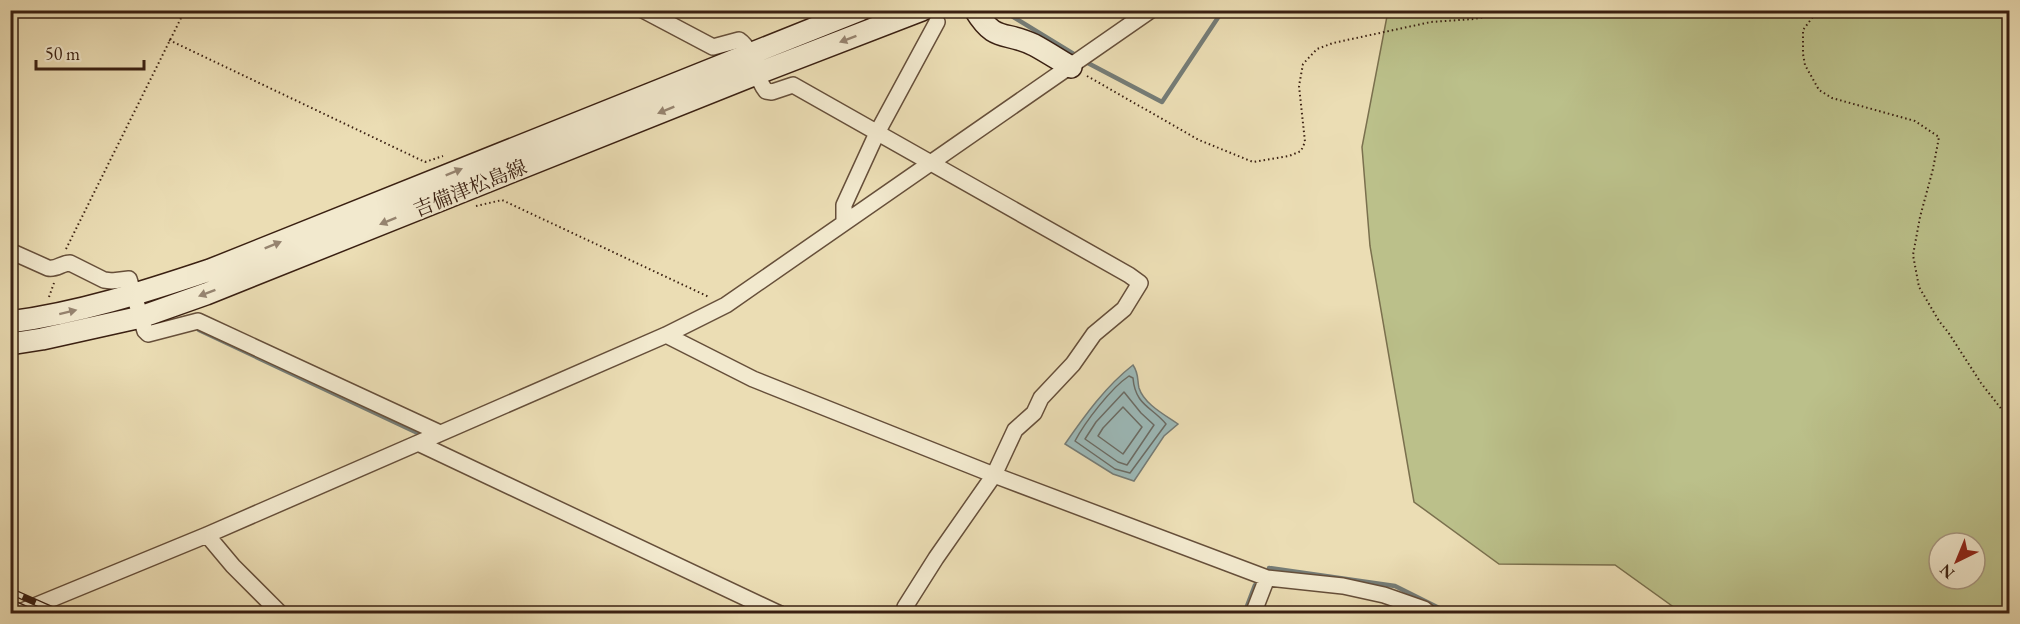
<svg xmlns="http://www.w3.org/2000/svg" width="2020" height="624" viewBox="0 0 2020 624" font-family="'EB Garamond','Noto Serif JP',serif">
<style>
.green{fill:#bbc08a;stroke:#7a704e;stroke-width:1.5;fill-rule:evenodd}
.water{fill:#9cb9b8;stroke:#757c76;stroke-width:1.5}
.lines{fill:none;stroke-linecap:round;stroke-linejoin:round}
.shore{stroke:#6b6c65;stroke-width:1.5}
.stream{stroke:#757c76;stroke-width:4.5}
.street-casing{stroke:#664f3a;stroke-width:18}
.secondary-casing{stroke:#3a2012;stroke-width:24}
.path{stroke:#3a2012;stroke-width:2;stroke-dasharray:1.5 3;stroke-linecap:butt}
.street{stroke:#f2e9ce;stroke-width:15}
.secondary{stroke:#f2e9ce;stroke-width:21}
.rail-casing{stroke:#3a2012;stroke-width:7}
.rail{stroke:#f2e9ce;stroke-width:4.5;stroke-dasharray:14;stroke-linecap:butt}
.oneway{fill:#968470}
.labels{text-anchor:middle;stroke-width:4.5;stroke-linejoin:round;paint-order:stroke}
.street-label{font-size:20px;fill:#3a2012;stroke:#f2e9ce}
</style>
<rect width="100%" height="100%" fill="#ebddb4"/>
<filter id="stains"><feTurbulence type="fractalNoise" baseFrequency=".00333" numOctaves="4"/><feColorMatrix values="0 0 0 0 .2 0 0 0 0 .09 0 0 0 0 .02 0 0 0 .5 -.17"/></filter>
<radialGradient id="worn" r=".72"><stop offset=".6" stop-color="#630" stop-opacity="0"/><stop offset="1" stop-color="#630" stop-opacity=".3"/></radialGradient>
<path class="green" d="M1388 11H2009V613H1682L1615 565 1499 564 1414 502 1370 246 1362 147ZM1939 543H1975V579H1939Z"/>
<path class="water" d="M1133 365C1139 374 1137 379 1139 388 1144 404 1165 415 1178 424L1164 436 1134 481 1113 474 1065 444C1085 415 1106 386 1133 365Z"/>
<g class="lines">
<path class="shore" d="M1129 376 1133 378C1135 405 1152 407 1166 424L1130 473 1115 469 1075 441C1085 422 1111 388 1129 376Z
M1124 392 1141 413 1154 425 1127 465 1118 462 1085 439 1096 422Z
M1123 407 1142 427 1123 454 1098 436 1103 428Z"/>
<path class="stream" d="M1002 10 1077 56
M1084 61 1162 102 1223 10
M199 330 424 436
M1269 568 1395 586 1439 608 1446 614
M781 607 795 614
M1244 614 1255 585"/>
<g class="street-casing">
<path id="street" d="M643 10 713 47 739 40C755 51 753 76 766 91L772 92 793 85 1129 275 1140 283 1124 309 1094 334 1073 364 1041 398 1034 413 1015 430 994 475 936 558 905 607 904 614
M844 222V205L877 133 937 22
M10 251 48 268C56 270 62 263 70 263L104 280 112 281 129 279 145 331 148 334 198 321 440 433
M666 335 753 379 994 475 1267 578 1343 586 1384 595 1424 609 1430 614
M418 443 780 614
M207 535 233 566 281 614
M15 614 207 535 666 335 726 305 1151 10
M1253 614 1267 578"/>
</g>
<g class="secondary-casing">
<path id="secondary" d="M975 10C996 44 1004 30 1034 45 1047 52 1059 60 1071 67
M10 322C79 313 144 292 210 270L860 10
M10 344 42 339 141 317 206 294 756 74 922 10"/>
</g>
<path class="path" d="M1818 10 1803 30V54L1805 65 1819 90 1832 98 1915 121 1939 137 1933 169 1920 217 1913 255 1919 287 1939 321 1948 332 1981 383 2010 420
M169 40 425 162 443 156
M1087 76 1199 140 1253 162 1289 156 1301 151 1305 142 1299 86 1303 64 1317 49 1333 43 1431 22 1474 19 1523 10
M476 206 502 200 709 297
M66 249 185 10
M49 297 54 283"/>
<use href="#street" class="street"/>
<use href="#secondary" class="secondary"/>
<g class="rail-casing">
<path id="rail" d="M10 591 62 614
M10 602 37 614"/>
</g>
<use href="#rail" class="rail"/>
</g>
<defs><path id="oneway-solid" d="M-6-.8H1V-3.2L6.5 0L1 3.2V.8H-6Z" transform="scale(1.5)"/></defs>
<g class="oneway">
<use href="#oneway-solid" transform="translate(848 39) rotate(159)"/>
<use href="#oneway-solid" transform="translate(666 110) rotate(158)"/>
<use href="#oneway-solid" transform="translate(454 172) rotate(-22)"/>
<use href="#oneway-solid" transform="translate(388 221) rotate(158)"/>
<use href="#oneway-solid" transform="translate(273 245) rotate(-22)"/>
<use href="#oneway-solid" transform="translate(207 293) rotate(159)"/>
<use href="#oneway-solid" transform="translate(68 312) rotate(-14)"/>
</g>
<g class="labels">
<g class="street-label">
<text transform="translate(470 188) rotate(-22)" y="7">吉備津松島線</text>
</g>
</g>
<rect width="2020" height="624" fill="none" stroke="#ebddb4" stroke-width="36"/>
<rect x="12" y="12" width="1996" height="600" fill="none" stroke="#3a2012" stroke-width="3"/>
<rect x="18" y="18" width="1984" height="588" fill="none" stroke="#3a2012" stroke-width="1.5"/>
<g transform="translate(1957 561) rotate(223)"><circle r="28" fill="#f2e9ce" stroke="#a89983" stroke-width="1.5"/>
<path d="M0-4.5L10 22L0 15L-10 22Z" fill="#8f2418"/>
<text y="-9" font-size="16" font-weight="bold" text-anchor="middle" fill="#3a2012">N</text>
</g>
<path d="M36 60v9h108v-9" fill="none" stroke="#3a2012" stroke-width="3"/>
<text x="45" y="60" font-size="18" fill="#3a2012" stroke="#f2e9ce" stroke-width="4.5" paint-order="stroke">50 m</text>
<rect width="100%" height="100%" filter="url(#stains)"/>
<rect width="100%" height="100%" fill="url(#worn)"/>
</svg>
